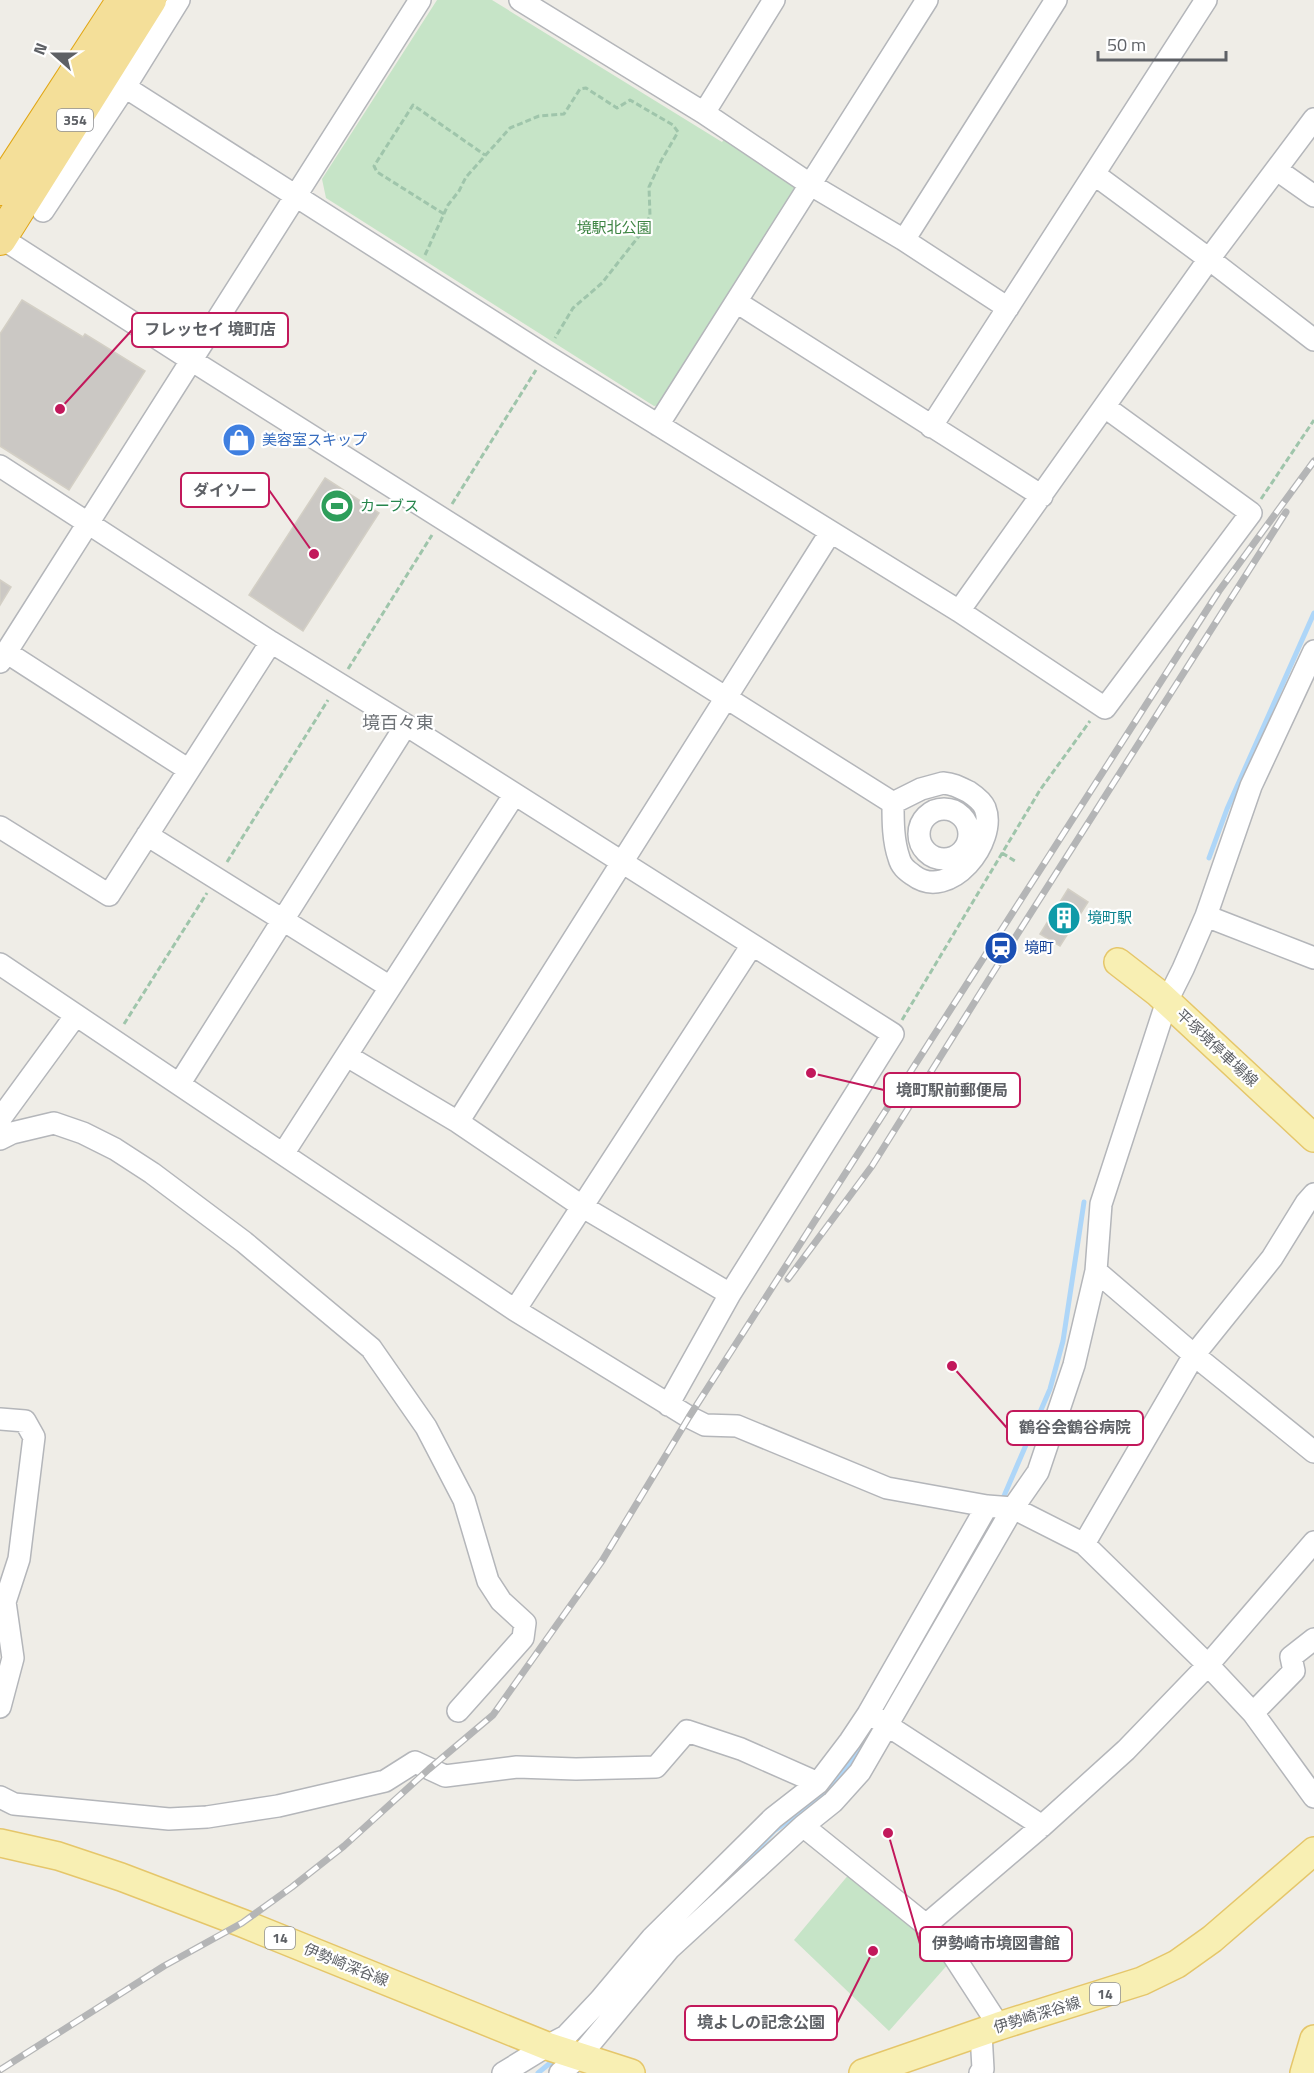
<svg xmlns="http://www.w3.org/2000/svg" width="1314" height="2073" viewBox="0 0 1314 2073" font-family="'Titillium Web','Noto Sans JP',sans-serif">
<style>
.green{fill:#c6e4c7}
.lines{fill:none;stroke-linecap:round;stroke-linejoin:round}
.stream{stroke:#aed6f8;stroke-width:5}
.building{fill:#cbc8c4;stroke:#d3cfc5;stroke-width:1.5}
.minor-casing{stroke:#b4b6ba;stroke-width:24}
.major-casing{stroke:#e5c66a;stroke-width:30}
.highway-casing{stroke:#e1a615;stroke-width:34}
.path{stroke:#9fc5ab;stroke-width:3;stroke-dasharray:6 3;stroke-linecap:butt}
.minor{stroke:#fff;stroke-width:21}
.major{stroke:#f8efb3;stroke-width:27}
.highway{stroke:#f4df99;stroke-width:32}
.rail-casing{stroke:#b4b5b6;stroke-width:7}
.rail{stroke:#fff;stroke-width:4.5;stroke-dasharray:14;stroke-linecap:butt}
.labels{text-anchor:middle;stroke-width:4.5;stroke-linejoin:round;paint-order:stroke}
.shield{fill:#fff;stroke:#8e9094;stroke-width:1.5}
.shield-label{font-size:14px;font-weight:bold;fill:#5e6166}
.park-label{font-size:15px;fill:#3e8443;stroke:#fff}
.shop-label{font-size:15px;fill:#366cbe;stroke:#fff;text-anchor:start}
.leisure-label{font-size:15px;fill:#27864d;stroke:#fff;text-anchor:start}
.culture-label{font-size:15px;fill:#0d838f;stroke:#fff;text-anchor:start}
.transit-label{font-size:15px;fill:#164399;stroke:#fff;text-anchor:start}
.street-label{font-size:15px;fill:#5e6166;stroke:#fff}
.quarter-label{font-size:18px;fill:#6f7377;stroke:#fff}
.leader{fill:none;stroke:#c2185b;stroke-width:2}
.callout-dot{fill:#c2185b;stroke:#fff;stroke-width:2}
.callout{fill:#fff;stroke:#c2185b;stroke-width:2}
.callout-label{font-size:16px;text-anchor:middle;font-weight:bold;fill:#5e6166}
</style>
<rect width="100%" height="100%" fill="#efede7"/>
<path class="green" d="M437 0H492L722 142 726 137 796 182 797 189 661 405 654 406 326 198 322 179Z
M850 1873 927 1936 950 1962 889 2031 794 1940Z"/>
<g class="lines">
<path class="stream" d="M1209 858 1227 809 1314 613
M1001 1503 1050 1389 1063 1341 1084 1202
M988 1530 997 1511
M881 1714 971 1559
M720 1889 774 1831 808 1807 842 1775 876 1722
M571 2045 589 2030
M538 2073 555 2059"/>
</g>
<path class="building" d="M22 300 83 337 85 334 145 371 69 490 0 446V334Z
M325 478 379 513 303 631 249 595Z
M0 580 11 587 0 605Z
M1068 889 1088 902 1060 946 1040 934Z"/>
<g class="lines">
<g class="minor-casing">
<path id="minor" d="M520 0 704 113 811 185 904 240 1008 308
M125 87 545 355 959 611 1105 708 1251 513 1105 407
M704 113 774 0
M1277 170 1314 196
M1094 174 1209 259 1314 340
M43 211 125 87 179 0
M0 237 191 360 893 803
M904 240 1056 0
M738 303 1042 496
M658 425 927 0
M931 427 1206 0
M0 466 271 642 406 725 893 1034 730 1294 668 1405
M959 611 1209 259 1314 119
M6 652 189 770
M0 662 420 0
M943 783C954 784 959 787 969 792 975 796 982 801 985 808 998 841 950 903 913 875 906 870 901 866 899 858 893 841 893 821 893 803L921 789Z
M919 834a25 25 0 1 1 50 0a25 25 0 1 1-50 0Z
M0 827 109 895 271 642
M147 835 390 987
M1206 916 1314 958
M0 964 515 1310 689 1417 705 1425 737 1426 887 1488 987 1506 1013 1508 1084 1544 1208 1665 1253 1713 1314 1797
M347 1056 458 1122 583 1207 730 1294
M180 1083 406 725
M0 1119 76 1015
M458 1122 830 533
M0 1139 12 1133 54 1123 83 1133 115 1149 152 1173 244 1242 371 1348 426 1427 464 1500 488 1581 501 1601 525 1623 523 1638 458 1711
M283 1154 514 795
M1096 1271 1194 1355 1314 1452
M515 1310 752 945
M0 1419 25 1421 34 1437 19 1559 5 1602 13 1658 0 1707
M1084 1544 1194 1355 1272 1258 1306 1203 1314 1194
M1253 1713 1294 1671 1291 1657 1314 1639
M876 1718 1042 1826
M0 1797 14 1804 169 1819 207 1817 278 1806 385 1781 415 1762 445 1776 517 1767 576 1769 656 1767 687 1731 741 1749 818 1783
M803 1826 926 1925 951 1952 999 2026
M926 1925 1042 1826 1126 1750 1208 1665 1314 1542
M503 2073 547 2046 566 2036 600 2000 652 1938 773 1818 818 1783 850 1741 868 1714 987 1506
M560 2073 579 2057 669 1949 803 1826 833 1802 860 1772 1013 1508 1038 1472 1074 1365 1096 1271 1101 1204 1167 1001 1183 969 1206 916 1251 786 1314 651
M980 2073 983 2069 981 2033"/>
</g>
<g class="major-casing">
<path id="major" d="M1118 962 1158 993 1314 1138
M0 1843 58 1856 121 1877 242 1923 547 2046 631 2073
M863 2073 999 2026 1142 1981 1177 1964 1212 1939 1314 1851
M1304 2073 1314 2039"/>
</g>
<g class="highway-casing">
<path id="highway" d="M0 189 123 0
M0 239 150 0"/>
</g>
<path class="path" d="M444 214 377 172 374 166 413 105 485 155
M425 255 448 205 459 191 466 177 510 128 539 116 564 114 580 89 586 88 617 108 630 100 673 125 678 132 661 161 649 187 650 216 639 236 602 283 573 308 555 338
M1261 499 1314 420
M452 504 536 370
M348 669 432 535
M1002 853 1015 861
M227 862 328 700
M902 1020 1040 790 1090 721
M124 1024 207 893"/>
<use href="#minor" class="minor"/>
<use href="#major" class="major"/>
<use href="#highway" class="highway"/>
<g class="rail-casing">
<path id="rail" d="M788 1279 872 1166 1006 952 1286 512
M0 2070 164 1966 242 1923 292 1887 344 1846 429 1769 493 1715 602 1561 689 1417 1219 591 1314 461"/>
</g>
<use href="#rail" class="rail"/>
</g>
<defs>
<g id="shop-disc" transform="scale(1.725)"><circle r="9.5" fill="#3f7fe0" stroke="#fff"/><path d="M-5-2.5h2.3a2.7 3.5 0 0 1 5.4 0H5L5.5 6h-11ZM-1.5-2.5h3a1.5 2.3 0 0 0-3 0Z" fill="#fff"/></g>
<g id="stadium-disc" transform="scale(1.725)"><circle r="9.5" fill="#2e9e5b" stroke="#fff"/><path d="M0-5a6.5 5 0 1 0 0 10a6.5 5 0 1 0 0-10ZM-3.5-1.8h7v3.6h-7Z" fill="#fff"/></g>
<g id="building-disc" transform="scale(1.725)"><circle r="9.5" fill="#0f9aa8" stroke="#fff"/><path d="M-4-6H4V6H1V3H-1V6H-4ZM-2.5-4.3h1.7v1.8h-1.7ZM.8-4.3h1.7v1.8H.8ZM-2.5-1h1.7V.8h-1.7ZM.8-1h1.7V.8H.8Z" fill="#fff"/></g>
<g id="station-disc" transform="scale(1.725)"><circle r="9.5" fill="#1a4fb4" stroke="#fff"/><path d="M-3-6H3Q5-6 5-4V2Q5 4 3 4L4.5 6H3L1.5 4h-3L-3 6H-4.5L-3 4Q-5 4-5 2V-4Q-5-6-3-6ZM-3.5-4v3h7v-3ZM-3.5 1v1.5H-2V1ZM2 1v1.5H3.5V1Z" fill="#fff"/></g>
</defs>
<g fill-rule="evenodd">
<use href="#shop-disc" x="239" y="440"/>
<use href="#stadium-disc" x="337" y="506"/>
<use href="#building-disc" x="1064" y="918"/>
<use href="#station-disc" x="1001" y="948"/>
</g>
<g class="labels">
<g class="shield">
<rect x="57" y="109" width="36" height="22" rx="4.5"/>
<rect x="265" y="1927" width="30" height="22" rx="4.5"/>
<rect x="1090" y="1983" width="30" height="22" rx="4.5"/>
</g>
<g class="shield-label">
<text x="75" y="125">354</text>
<text x="280" y="1943">14</text>
<text x="1105" y="1999">14</text>
</g>
<g class="park-label">
<text x="614" y="233">境駅北公園</text>
</g>
<g class="shop-label">
<text x="262" y="445">美容室スキップ</text>
</g>
<g class="leisure-label">
<text x="360" y="511">カーブス</text>
</g>
<g class="culture-label">
<text x="1087" y="923">境町駅</text>
</g>
<g class="transit-label">
<text x="1024" y="953">境町</text>
</g>
<g class="street-label">
<text transform="translate(1217 1048) rotate(43)" y="5">平塚境停車場線</text>
<text transform="translate(346 1965) rotate(22)" y="5">伊勢崎深谷線</text>
<text transform="translate(1037 2015) rotate(-17)" y="5">伊勢崎深谷線</text>
</g>
<g class="quarter-label">
<text x="398" y="729">境百々東</text>
</g>
</g>
<path class="leader" d="M60 409L132 330M314 554L269 490M811 1073L884 1090M952 1366L1007 1428M888 1833L920 1944M873 1951L837 2023"/>
<g class="callout-dot">
<circle cx="60" cy="409" r="6"/>
<circle cx="314" cy="554" r="6"/>
<circle cx="811" cy="1073" r="6"/>
<circle cx="952" cy="1366" r="6"/>
<circle cx="888" cy="1833" r="6"/>
<circle cx="873" cy="1951" r="6"/>
</g>
<g class="callout">
<rect x="132" y="313" width="156" height="34" rx="6"/>
<rect x="181" y="473" width="88" height="34" rx="6"/>
<rect x="884" y="1073" width="136" height="34" rx="6"/>
<rect x="1007" y="1411" width="136" height="34" rx="6"/>
<rect x="920" y="1927" width="152" height="34" rx="6"/>
<rect x="685" y="2006" width="152" height="34" rx="6"/>
</g>
<g class="callout-label">
<text x="210" y="335">フレッセイ 境町店</text>
<text x="225" y="496">ダイソー</text>
<text x="952" y="1096">境町駅前郵便局</text>
<text x="1075" y="1433">鶴谷会鶴谷病院</text>
<text x="996" y="1949">伊勢崎市境図書館</text>
<text x="761" y="2028">境よしの記念公園</text>
</g>
<g transform="translate(54 54) rotate(291)" stroke="#ffffff" stroke-width="4.5" paint-order="stroke">
<path d="M0-4.5L10 22L0 15L-10 22Z" fill="#5e6166"/>
<text y="-9" font-size="16" font-weight="bold" text-anchor="middle" fill="#5e6166">N</text>
</g>
<path d="M1098 51v9h128v-9" fill="none" stroke="#5e6166" stroke-width="3"/>
<text x="1107" y="51" font-size="18" fill="#5e6166" stroke="#ffffff" stroke-width="4.5" paint-order="stroke">50 m</text>
</svg>
